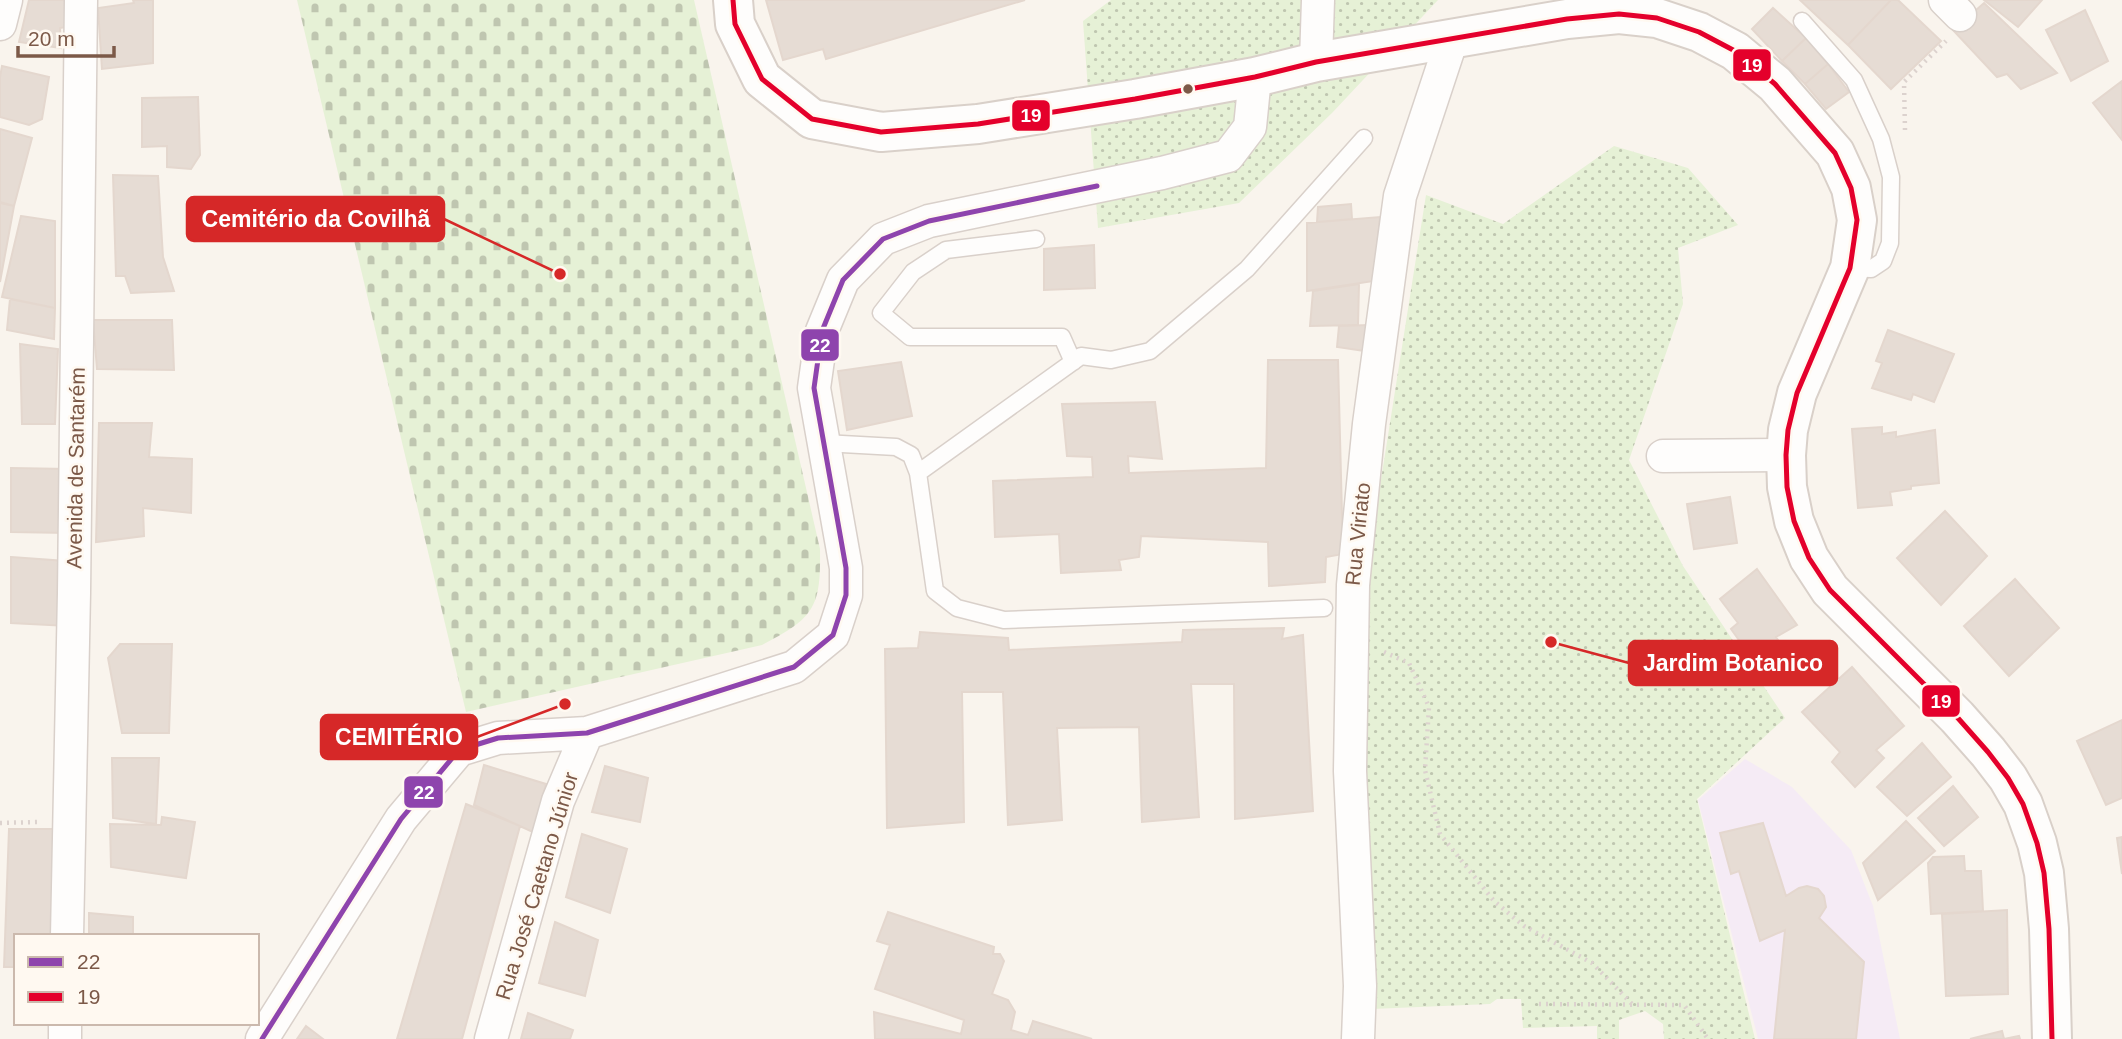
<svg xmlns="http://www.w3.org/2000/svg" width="2122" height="1039" viewBox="0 0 2122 1039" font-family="Arial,sans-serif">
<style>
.education{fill:#f5ebf5}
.cemetery{fill:url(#cemetery-stones)}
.garden{fill:url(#garden-dots)}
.building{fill:#e6dcd4;stroke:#e4d7ce;stroke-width:2}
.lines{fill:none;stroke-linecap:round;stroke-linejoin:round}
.lane-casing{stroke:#d9d0ca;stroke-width:19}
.street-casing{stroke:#d9d0ca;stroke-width:35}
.secondary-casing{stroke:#d9d0c9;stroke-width:42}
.path{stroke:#dcd2ce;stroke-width:4.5;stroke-dasharray:2 5;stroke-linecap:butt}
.lane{stroke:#fefdfc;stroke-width:16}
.street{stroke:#fefdfc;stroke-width:32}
.secondary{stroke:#fefdfc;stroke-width:38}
.bus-1-casing{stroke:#fff9f1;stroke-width:10}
.bus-2-casing{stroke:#fff9f1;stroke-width:10}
.bus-1{stroke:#8e44ad;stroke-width:5}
.bus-2{stroke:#e4002b;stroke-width:5}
.bus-dot{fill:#7c5948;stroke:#fff9f1;stroke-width:2.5}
.labels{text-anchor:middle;stroke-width:5;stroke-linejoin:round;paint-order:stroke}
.street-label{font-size:21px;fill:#7c5948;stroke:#fff9f1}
.leader{fill:none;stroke:#d62828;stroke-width:2.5}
.callout-dot{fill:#d62828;stroke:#fff9f1;stroke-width:2.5}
.callout{fill:#d62828;stroke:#d62828;stroke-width:2.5}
.callout-label{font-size:23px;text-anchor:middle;font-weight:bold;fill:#fff}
.line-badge{stroke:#fff9f1;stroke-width:2.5}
.badge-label{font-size:19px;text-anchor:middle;font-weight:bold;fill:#fff}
</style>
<defs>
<pattern id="cemetery-stones" width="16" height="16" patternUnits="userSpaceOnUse" patternTransform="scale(1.75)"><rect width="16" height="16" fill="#e6f1d6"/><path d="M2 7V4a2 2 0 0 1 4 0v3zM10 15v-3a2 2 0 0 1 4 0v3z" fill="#bfc6b0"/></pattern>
<pattern id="garden-dots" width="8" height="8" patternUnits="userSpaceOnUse" patternTransform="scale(1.75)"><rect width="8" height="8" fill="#e6f1d6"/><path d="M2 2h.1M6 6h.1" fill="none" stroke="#bfc6b0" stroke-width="1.8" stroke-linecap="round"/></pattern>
</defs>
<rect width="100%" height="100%" fill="#f9f4ed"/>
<path class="education" d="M1745 759 1792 787 1851 850 1873 906 1900 1039H1758L1698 800Z"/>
<path class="cemetery" d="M297 0H694L820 549C821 608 814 618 762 645L466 712Z"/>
<path class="garden" d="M1111 0H1438L1332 113 1239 203 1098 228 1083 21Z
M1614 146 1688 168 1738 225 1678 248 1683 304 1629 460 1683 566 1785 718 1697 799 1755 1039H1664L1663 1024 1645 1011 1619 1020V1039H1597V1026L1523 1028 1521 999H1497L1490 1004 1372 1009 1365 721 1371 543 1426 195 1503 224Z"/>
<path class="building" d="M29 0H71L72 26 60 28 61 48 19 42Z
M133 0H153V63L102 69 98 8 134 3Z
M766 0H1025L826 59 823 49 783 60Z
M1800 0H1891L1848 45Z
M1891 0H1898L1941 41 1891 89 1848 45Z
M1984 0H2042L2018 27Z
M1984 3 2057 73 2021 89 2007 74 1997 77 1953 30Z
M1773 8 1806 38 1782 61 1752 29Z
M2085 10 2108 61 2071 81 2046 30Z
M1806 38 1828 64 1805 84 1782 61Z
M1828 64 1849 92 1826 109 1805 84Z
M2 66 49 77 42 119 29 125 0 117V77Z
M2122 81V140L2093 103Z
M198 97 200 155 191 169 167 167V146L142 147V98Z
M0 129 32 138 14 206 0 202Z
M113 175 158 176 163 257 174 291 131 293 125 276H116Z
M0 203 14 206 0 282Z
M1351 204 1352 219 1317 222 1318 207Z
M21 216 55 221V308L2 297Z
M1380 217 1374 281 1307 291V223Z
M1094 245 1095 288 1044 290V249Z
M1359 284 1358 325 1310 326 1313 291Z
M10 299 55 308 54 339 7 330Z
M93 320H172L174 370 97 369Z
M1369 325 1365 351 1337 347 1339 326Z
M1888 330 1954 354 1934 402 1913 394 1911 400 1872 388 1882 363 1876 361Z
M20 344 58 349 55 424H22Z
M1268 360H1338L1343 554 1326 557 1325 582 1269 586 1268 542 1141 536 1139 557 1119 560 1121 570 1061 573 1059 534 995 537 993 481 1093 477 1092 457 1067 456 1062 404 1155 402 1162 459 1128 456 1129 473 1266 468Z
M901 362 912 416 847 430 838 371Z
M99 423H152L149 457 192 459 191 513 143 508 144 536 96 542Z
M1882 427V434L1896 432V437L1935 430 1939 483 1911 486V489L1890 492 1892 505 1858 508 1852 429Z
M11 468 68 469V533L11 532Z
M1730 497 1737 543 1694 549 1687 504Z
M1945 511 1987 556 1941 605 1897 558Z
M11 557 66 561 68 626 11 623Z
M1757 569 1797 625 1776 637 1786 652 1761 671 1731 629 1738 623 1720 599Z
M2015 579 2059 628 2009 676 1964 626Z
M1284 628 1282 639 1303 635 1313 811 1235 819 1234 684H1191L1199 817 1142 822 1139 727 1057 728 1062 820 1008 825 1003 692H962L964 822 887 828 885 649 918 648 920 632 1008 638 1009 650 1182 642 1183 630Z
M120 644H172L169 733H122L108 658Z
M1852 667 1904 726 1876 750 1884 758 1855 787 1832 762 1840 752 1802 712Z
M2122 720V798L2106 805 2077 741Z
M1922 743 1951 777 1907 816 1877 787Z
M112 758H159L156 824 113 818Z
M484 765 546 784 533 832 474 805Z
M605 766 648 778 640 822 592 812Z
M1953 786 1978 817 1944 846 1918 818Z
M466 804 520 826 462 1039H397Z
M162 817 195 822 186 878 111 867 110 824 161 825Z
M1906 821 1935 851 1878 900 1863 863Z
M1763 823 1786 896 1799 888 1807 886 1818 889 1824 896 1826 907 1819 918 1864 962 1856 1039H1774L1785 930 1760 941 1739 871 1731 874 1720 833Z
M9 829H60L65 936H16V967H4Z
M582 834 627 849 610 913 566 897Z
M2122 837V874L2117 838Z
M1964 856 1965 871H1981L1983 911 1931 914 1928 863 1933 857Z
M2007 910 2008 994 1946 996 1942 914Z
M888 912 994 947 993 954H1000L1004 961 992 994 1008 1000 1015 1012 1011 1030 1028 1035 1033 1021 1092 1039H875L874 1012 961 1034 964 1020 875 989 890 945 877 941Z
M89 913 133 917V936H89Z
M555 922 598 940 585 996 539 983Z
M528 1013 573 1030 570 1039H521Z
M306 1026 323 1039H297Z
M2002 1031 2004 1039 2019 1036 2020 1039H1970Z"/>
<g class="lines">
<g class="lane-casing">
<path id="lane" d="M1802 21 1854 80 1881 139 1891 177 1890 243 1883 261 1871 269 1850 268
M1036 239 946 250 913 272 881 313 910 337H1062L1073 362
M824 443 896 447 911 455 918 473 935 591 957 608 1004 620 1324 608
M918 473 1081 356 1111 360 1150 351 1247 269 1364 138"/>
</g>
<g class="street-casing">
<path id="street" d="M1945 0 1960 15
M0 24 6 0
M1316 62 1318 0
M1663 456 1786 455
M67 936 74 593 81 0
M65 1023V1039
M262 1039 401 819 459 750 498 738 587 733 794 667 833 635 846 595V568L814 388 822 331 843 280 883 239 929 221 1162 173 1228 156 1250 127 1255 77
M491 1039 558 801 587 733
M1358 1039 1360 986 1350 771 1353 585 1369 424 1400 196 1452 39"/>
</g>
<g class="secondary-casing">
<path id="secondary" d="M733 0 735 24 762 79 812 119 881 132 978 124 1135 99 1255 77 1316 62 1567 19 1619 14 1657 18 1699 32 1735 51 1775 84 1835 153 1851 188 1857 220 1850 268 1797 393 1788 430 1786 455 1787 487 1794 521 1809 558 1830 590 1957 717 1988 752 2008 778 2023 804 2037 843 2044 873 2049 929 2052 1039"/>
</g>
<path class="path" d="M1905 130 1904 82 1946 41
M1384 652 1409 663 1429 707 1425 770 1440 834 1494 901 1524 926 1592 963 1632 1004
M0 823 37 822
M1539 1004 1684 1005 1708 1039"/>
<use href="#lane" class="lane"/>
<use href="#street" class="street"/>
<use href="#secondary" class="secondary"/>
<g class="bus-1-casing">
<path id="bus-1" d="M262 1039 401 819 459 750 498 738 587 733 794 667 833 635 846 595V568L814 388 822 331 843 280 883 239 929 221 1097 186"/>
</g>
<g class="bus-2-casing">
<path id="bus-2" d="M733 0 735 24 762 79 812 119 881 132 978 124 1135 99 1255 77 1316 62 1567 19 1619 14 1657 18 1699 32 1735 51 1775 84 1835 153 1851 188 1857 220 1850 268 1797 393 1788 430 1786 455 1787 487 1794 521 1809 558 1830 590 1957 717 1988 752 2008 778 2023 804 2037 843 2044 873 2049 929 2052 1039"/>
</g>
<use href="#bus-1" class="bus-1"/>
<use href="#bus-2" class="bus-2"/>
</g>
<circle class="bus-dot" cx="1188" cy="89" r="6"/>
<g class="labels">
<g class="street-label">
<text transform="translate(76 468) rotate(-89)" y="7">Avenida de Santarém</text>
<text transform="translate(1358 534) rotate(-84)" y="7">Rua Viriato</text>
<text transform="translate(537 886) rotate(-73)" y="7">Rua José Caetano Júnior</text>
</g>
</g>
<path class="leader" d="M560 274L444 219M1551 642L1629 663M565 704L477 737"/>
<g class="callout-dot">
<circle cx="560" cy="274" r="7"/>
<circle cx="1551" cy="642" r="7"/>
<circle cx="565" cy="704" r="7"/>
</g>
<g class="callout">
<rect x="187" y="197" width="257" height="44" rx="7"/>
<rect x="1629" y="641" width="208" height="44" rx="7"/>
<rect x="321" y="715" width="156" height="44" rx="7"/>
</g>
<g class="callout-label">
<text x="316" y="227">Cemitério da Covilhã</text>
<text x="1733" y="671">Jardim Botanico</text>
<text x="399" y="745">CEMITÉRIO</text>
</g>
<g class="line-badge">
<rect x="1732" y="48" width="40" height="34" rx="7" fill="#e4002b"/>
<rect x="1011" y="99" width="40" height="33" rx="7" fill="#e4002b"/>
<rect x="800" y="328" width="40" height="34" rx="7" fill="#8e44ad"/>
<rect x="1921" y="684" width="40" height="34" rx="7" fill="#e4002b"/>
<rect x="403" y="775" width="41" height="34" rx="7" fill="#8e44ad"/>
</g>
<g class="badge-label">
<text x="1752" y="72">19</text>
<text x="1031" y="122">19</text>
<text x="820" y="352">22</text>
<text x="1941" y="708">19</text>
<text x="424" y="799">22</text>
</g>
<rect x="14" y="934" width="245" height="91" fill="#fff9f1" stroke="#cbb9ad" stroke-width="2"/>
<rect x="28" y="957" width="35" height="10" fill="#8e44ad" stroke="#cbb9ad" stroke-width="2"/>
<text x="77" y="969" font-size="21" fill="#7c5948">22</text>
<rect x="28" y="992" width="35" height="10" fill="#e4002b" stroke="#cbb9ad" stroke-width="2"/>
<text x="77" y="1004" font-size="21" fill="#7c5948">19</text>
<path d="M18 46v10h96v-10" fill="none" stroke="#7c5948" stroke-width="3.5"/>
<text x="28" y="46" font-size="21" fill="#7c5948" stroke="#fff9f1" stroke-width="5" paint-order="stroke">20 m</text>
</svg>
